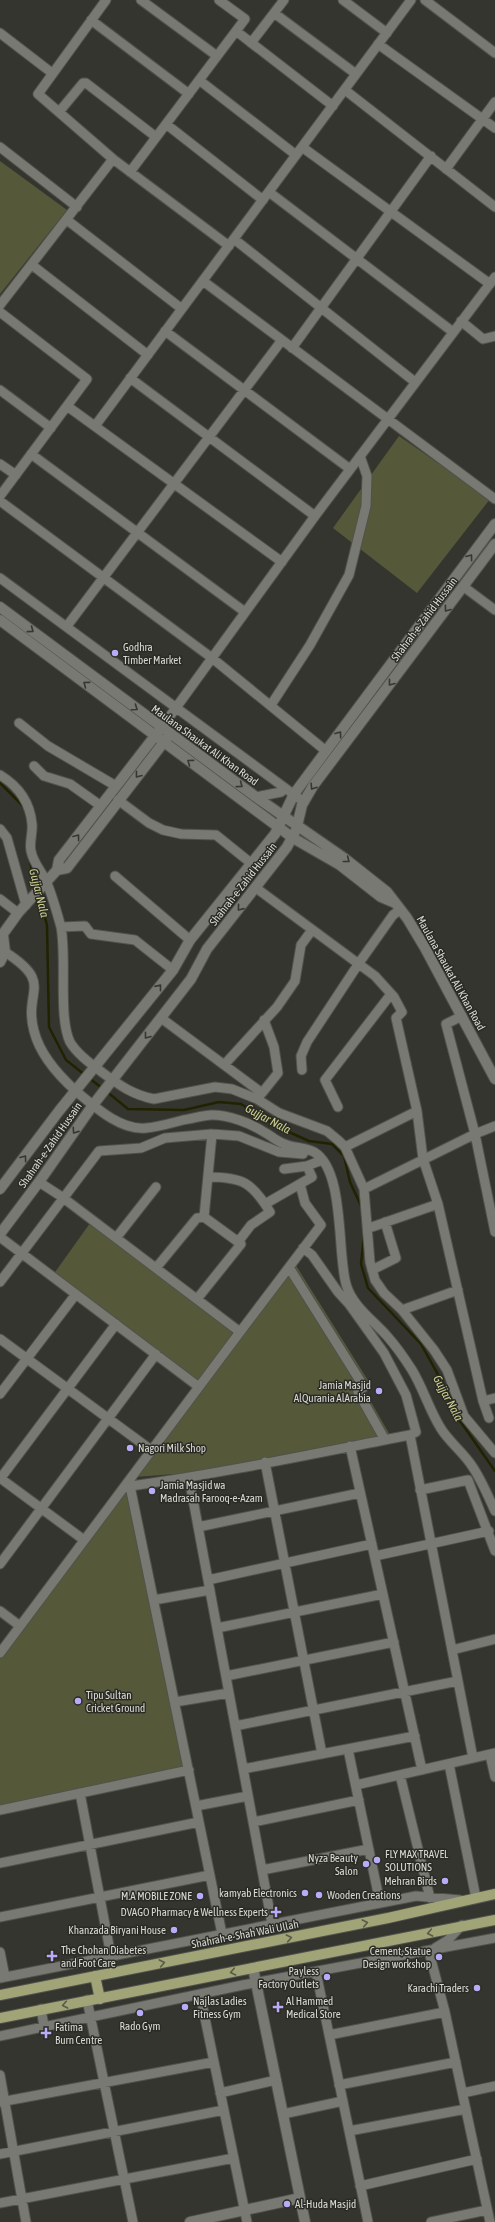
<svg xmlns="http://www.w3.org/2000/svg" width="495" height="2222" viewBox="0 0 495 2222" font-family="'Asap Condensed',sans-serif">
<style>
.green{fill:#56583a}
.lines{fill:none;stroke-linecap:round;stroke-linejoin:round}
.stream{stroke:#212200;stroke-width:2.5}
.street-casing{stroke:#51524c;stroke-width:11}
.secondary-casing{stroke:#51524c;stroke-width:12}
.primary-casing{stroke:#51524c;stroke-width:12}
.street{stroke:#787972;stroke-width:9}
.secondary{stroke:#787972;stroke-width:10}
.primary{stroke:#a0a477;stroke-width:10}
.oneway{stroke:#373731}
.oneway2{stroke:#5a5b46}
.poi-dot{fill:#b8abf7;stroke:#2b2b25;stroke-width:1.5}
.labels{text-anchor:middle;stroke-width:3;stroke-linejoin:round;paint-order:stroke}
.street-label{font-size:11px;fill:#d9d9d5;stroke:#2b2b25}
.poi-label{font-size:11px;fill:#d9d9d5;stroke:#2b2b25;text-anchor:start}
.water-label{font-size:12px;font-style:italic;fill:#ccd08f;stroke:#2b2b25}
</style>
<rect width="100%" height="100%" fill="#35352f"/>
<path class="green" d="M0 161 67 210 0 294Z
M399 436 490 499 417 593 333 528Z
M93 1219 240 1332 199 1387 53 1275Z
M295 1264 369 1382 363 1388 390 1435 201 1472 135 1477Z
M129 1481 189 1770 0 1810V1653Z"/>
<g class="lines">
<path class="stream" d="M0 783 24 807
M30 861 36 890
M38 894 47 925 49 1027 66 1060 85 1075
M89 1078 102 1088
M106 1091 128 1109 184 1110 219 1102 241 1104 282 1129 309 1141 332 1144 344 1156 350 1182 362 1208
M364 1235 361 1264 368 1288 421 1344 441 1380 458 1418 495 1471"/>
<g class="street-casing">
<path id="street" d="M106 0 38 94 113 159 229 246
M141 0 217 56
M343 0 387 33
M425 0 495 53
M274 13 356 74
M91 20 189 94
M236 31 333 106
M0 33 52 73
M251 43 284 0
M378 44 495 128
M199 80 296 155
M345 90 495 207
M59 112 83 83H86L156 137
M166 124 263 200
M0 147 77 207
M302 147 490 284
M446 169 495 102
M130 172 245 19 219 0
M269 192 453 332
M67 220 182 309
M234 239 415 382
M32 265 148 355
M203 281 495 499
M0 305 113 159
M0 312 87 379 0 496
M461 321 483 339 495 336
M165 331 350 469
M292 348 431 156
M130 378 315 516
M0 390 51 428
M67 406 282 562
M95 426 411 0
M31 454 245 612
M0 464 16 475
M0 501 212 658 326 751
M0 578 304 802
M464 587 495 610
M67 626 282 340
M271 705 310 645 349 575 366 506 367 476 360 456
M19 723 48 746 116 786
M162 727 315 516 495 277
M34 766 44 776 70 784 101 806
M0 775C18 786 30 802 32 824 33 833 29 842 31 851 33 862 41 871 46 881 52 894 57 913 61 927 67 958 58 1017 70 1042 77 1054 91 1064 103 1073 119 1085 133 1095 154 1099L215 1087 232 1089 257 1099
M256 797 281 792 285 788
M118 800 149 823 163 830 181 834 216 835 252 864
M0 829 7 838 26 905
M115 876 190 940
M256 888 375 976 394 997 402 1012 396 1018 417 1111 423 1159 438 1204 483 1401 489 1418
M0 899 18 913
M61 927 85 926 91 934 135 940 173 970
M5 952C55 984 23 990 34 1031 40 1055 59 1076 77 1092 95 1107 121 1131 146 1128 159 1127 171 1123 183 1120 192 1119 203 1115 212 1115 229 1115 250 1123 264 1132 270 1135 275 1140 282 1143 292 1148 304 1147 314 1152 345 1170 337 1252 346 1284 352 1306 373 1320 387 1336 396 1346 405 1359 412 1370 423 1388 429 1409 440 1427 448 1441 463 1452 472 1466 481 1479 488 1496 495 1511
M462 1016 446 1024 475 1134 495 1232
M161 1018 262 1093 278 1073 274 1047 264 1020
M224 1065 277 1007 295 981 301 945 312 930
M302 1070 301 1056 307 1042 359 963 393 915 400 910
M261 1094 257 1099 279 1113 327 1131 339 1141 345 1147 364 1189
M338 1107 325 1080 391 994
M495 1126 475 1134 364 1189 370 1262 375 1280 384 1293 402 1310 434 1350 447 1370 464 1416 495 1453
M345 1147 417 1111
M284 1169 307 1166
M208 1177C242 1177 252 1182 270 1212L251 1225 238 1242
M265 1204 312 1177 307 1166 322 1160
M204 1217 212 1134
M369 1228 438 1204
M0 1237 199 1387
M116 1238 156 1187
M156 1268 197 1218 204 1217 241 1244 197 1299
M290 1269 364 1387 358 1392 385 1440
M372 1270 396 1258 385 1222
M0 1282 99 1151 141 1148 165 1138 212 1134 239 1136 279 1152 303 1154
M402 1310 458 1290
M240 1332 321 1225 305 1203 300 1184
M0 1339 151 1450
M0 1394 76 1294
M483 1401 495 1398
M410 1435 473 1758
M350 1446 422 1770
M265 1462 322 1754
M0 1478 84 1540
M189 1478 272 1924
M0 1479 116 1324
M129 1481 222 1934
M131 1486C224 1473 317 1453 410 1435L416 1432 406 1395 384 1353 349 1304 338 1292 312 1255 303 1248
M420 1490 468 1480 495 1551
M198 1527 360 1493
M375 1556 489 1531
M0 1564 156 1354
M208 1580 372 1544
M154 1600 210 1590
M0 1611 20 1626
M217 1628 383 1594
M452 1650 495 1639
M0 1653 240 1332 62 1197 39 1182
M226 1676 394 1642
M175 1702 229 1693
M235 1726 458 1681
M348 1749 380 1903
M490 1755 495 1777
M449 1764 476 1898
M243 1769 415 1736
M400 1775 430 1898
M356 1785 495 1753
M80 1793 111 1956
M196 1806 248 1796
M0 1810 189 1770
M253 1822 359 1800
M0 1863 199 1822
M262 1870 369 1849
M0 1917 210 1875
M435 1948 448 1940 462 1925
M0 1952 5 1977
M429 1952 445 2012 490 2222
M316 1972 368 2222
M0 1978 416 1896 460 1900
M200 1994 247 2222
M87 2000 133 2222
M41 2009 44 2026
M329 2035 445 2012
M0 2036 243 1985 495 1938
M0 2075 26 2222
M339 2085 456 2062
M220 2093 276 2080
M463 2093 495 2086
M0 2102 214 2062
M283 2114 343 2101
M349 2131 466 2109
M0 2154 224 2110
M360 2186 477 2159
M0 2203 234 2158
M431 2222 487 2210"/>
</g>
<g class="secondary-casing">
<path id="secondary" d="M0 607 256 797 344 858 387 892 407 918 425 948 495 1079
M0 620 293 838 340 865 381 897 395 903
M57 870 67 868 167 738
M0 938 18 913 57 870 59 860 158 732
M0 962 5 952 3 935
M0 1189 59 1111 173 970 190 940 275 834 294 794 495 524
M0 1234 39 1182 93 1105 191 979 207 949 287 847 296 830 302 805 313 786 495 544
M253 1968 305 2222
M190 2222 300 2198"/>
</g>
<g class="primary-casing">
<path id="primary" d="M95 1976 100 1999
M0 1995 388 1918 495 1894
M0 2018 495 1920"/>
</g>
<use href="#street" class="street"/>
<use href="#secondary" class="secondary"/>
<use href="#primary" class="primary"/>
</g>
<defs><path id="oneway-chevron" d="M-2-3.5L2.5 0L-2 3.5" fill="none" stroke-width="1.6" stroke-linecap="round" stroke-linejoin="round"/></defs>
<g class="oneway">
<use href="#oneway-chevron" transform="translate(470 557) rotate(-53)"/>
<use href="#oneway-chevron" transform="translate(447 609) rotate(127)"/>
<use href="#oneway-chevron" transform="translate(31 630) rotate(37)"/>
<use href="#oneway-chevron" transform="translate(391 683) rotate(128)"/>
<use href="#oneway-chevron" transform="translate(86 684) rotate(-143)"/>
<use href="#oneway-chevron" transform="translate(135 708) rotate(35)"/>
<use href="#oneway-chevron" transform="translate(339 734) rotate(-54)"/>
<use href="#oneway-chevron" transform="translate(190 762) rotate(-144)"/>
<use href="#oneway-chevron" transform="translate(138 775) rotate(128)"/>
<use href="#oneway-chevron" transform="translate(240 785) rotate(37)"/>
<use href="#oneway-chevron" transform="translate(313 787) rotate(123)"/>
<use href="#oneway-chevron" transform="translate(77 837) rotate(-53)"/>
<use href="#oneway-chevron" transform="translate(347 860) rotate(38)"/>
<use href="#oneway-chevron" transform="translate(240 908) rotate(129)"/>
<use href="#oneway-chevron" transform="translate(159 987) rotate(-51)"/>
<use href="#oneway-chevron" transform="translate(147 1036) rotate(128)"/>
<use href="#oneway-chevron" transform="translate(75 1131) rotate(125)"/>
<use href="#oneway-chevron" transform="translate(24 1158) rotate(-53)"/>
</g>
<g class="oneway2">
<use href="#oneway-chevron" transform="translate(365 1923) rotate(-11)"/>
<use href="#oneway-chevron" transform="translate(430 1933) rotate(169)"/>
<use href="#oneway-chevron" transform="translate(289 1938) rotate(-11)"/>
<use href="#oneway-chevron" transform="translate(162 1963) rotate(-11)"/>
<use href="#oneway-chevron" transform="translate(233 1972) rotate(168)"/>
<use href="#oneway-chevron" transform="translate(65 2005) rotate(169)"/>
</g>
<g class="poi-dot">
<circle cx="115" cy="653" r="4"/>
<circle cx="379" cy="1391" r="4"/>
<circle cx="130" cy="1448" r="4"/>
<circle cx="152" cy="1491" r="4"/>
<circle cx="78" cy="1701" r="4"/>
<circle cx="377" cy="1860" r="4"/>
<circle cx="366" cy="1864" r="4"/>
<circle cx="445" cy="1881" r="4"/>
<circle cx="305" cy="1893" r="4"/>
<circle cx="319" cy="1895" r="4"/>
<circle cx="200" cy="1896" r="4"/>
<path d="M274 1906h4v4h4v4h-4v4h-4v-4h-4v-4h4z"/>
<circle cx="174" cy="1930" r="4"/>
<path d="M50 1950h4v4h4v4h-4v4h-4v-4h-4v-4h4z"/>
<circle cx="439" cy="1957" r="4"/>
<circle cx="327" cy="1977" r="4"/>
<circle cx="477" cy="1988" r="4"/>
<circle cx="185" cy="2007" r="4"/>
<path d="M276 2001h4v4h4v4h-4v4h-4v-4h-4v-4h4z"/>
<circle cx="140" cy="2013" r="4"/>
<path d="M44 2027h4v4h4v4h-4v4h-4v-4h-4v-4h4z"/>
<circle cx="287" cy="2204" r="4"/>
</g>
<g class="labels">
<g class="street-label">
<text transform="translate(424 619) rotate(-53)" y="4">Shahrah-e-Zahid Hussain</text>
<text transform="translate(205 745) rotate(36)" y="4">Maulana Shaukat Ali Khan Road</text>
<text transform="translate(243 884) rotate(-52)" y="4">Shahrah-e-Zahid Hussain</text>
<text transform="translate(451 973) rotate(61)" y="4">Maulana Shaukat Ali Khan Road</text>
<text transform="translate(50 1145) rotate(-55)" y="4">Shahrah-e-Zahid Hussain</text>
<text transform="translate(245 1934) rotate(-11)" y="4">Shahrah-e-Shah Wali Ullah</text>
</g>
<g class="poi-label">
<text x="123" y="651">Godhra<tspan x="123" dy="13">Timber Market</tspan></text>
<text x="371" y="1389" text-anchor="end">Jamia Masjid<tspan x="371" dy="13">AlQurania AlArabia</tspan></text>
<text x="138" y="1452">Nagori Milk Shop</text>
<text x="160" y="1489">Jamia Masjid wa<tspan x="160" dy="13">Madrasah Farooq-e-Azam</tspan></text>
<text x="86" y="1699">Tipu Sultan<tspan x="86" dy="13">Cricket Ground</tspan></text>
<text x="385" y="1858">FLY MAX TRAVEL<tspan x="385" dy="13">SOLUTIONS</tspan></text>
<text x="358" y="1862" text-anchor="end">Nyza Beauty<tspan x="358" dy="13">Salon</tspan></text>
<text x="437" y="1885" text-anchor="end">Mehran Birds</text>
<text x="297" y="1897" text-anchor="end">kamyab Electronics</text>
<text x="327" y="1899">Wooden Creations</text>
<text x="192" y="1900" text-anchor="end">M.A MOBILE ZONE</text>
<text x="268" y="1916" text-anchor="end">DVAGO Pharmacy &amp; Wellness Experts</text>
<text x="166" y="1934" text-anchor="end">Khanzada Biryani House</text>
<text x="61" y="1954">The Chohan Diabetes<tspan x="61" dy="13">and Foot Care</tspan></text>
<text x="431" y="1955" text-anchor="end">Cement, Statue<tspan x="431" dy="13">Design workshop</tspan></text>
<text x="319" y="1975" text-anchor="end">Payless<tspan x="319" dy="13">Factory Outlets</tspan></text>
<text x="469" y="1992" text-anchor="end">Karachi Traders</text>
<text x="193" y="2005">Najlas Ladies<tspan x="193" dy="13">Fitness Gym</tspan></text>
<text x="286" y="2005">Al Hammed<tspan x="286" dy="13">Medical Store</tspan></text>
<text x="140" y="2030" text-anchor="middle">Rado Gym</text>
<text x="55" y="2031">Fatima<tspan x="55" dy="13">Burn Centre</tspan></text>
<text x="295" y="2208">Al-Huda Masjid</text>
</g>
<g class="water-label">
<text transform="translate(39 893) rotate(76)" y="4">Gujjar Nala</text>
<text transform="translate(268 1119) rotate(28)" y="4">Gujjar Nala</text>
<text transform="translate(448 1398) rotate(62)" y="4">Gujjar Nala</text>
</g>
</g>
</svg>
